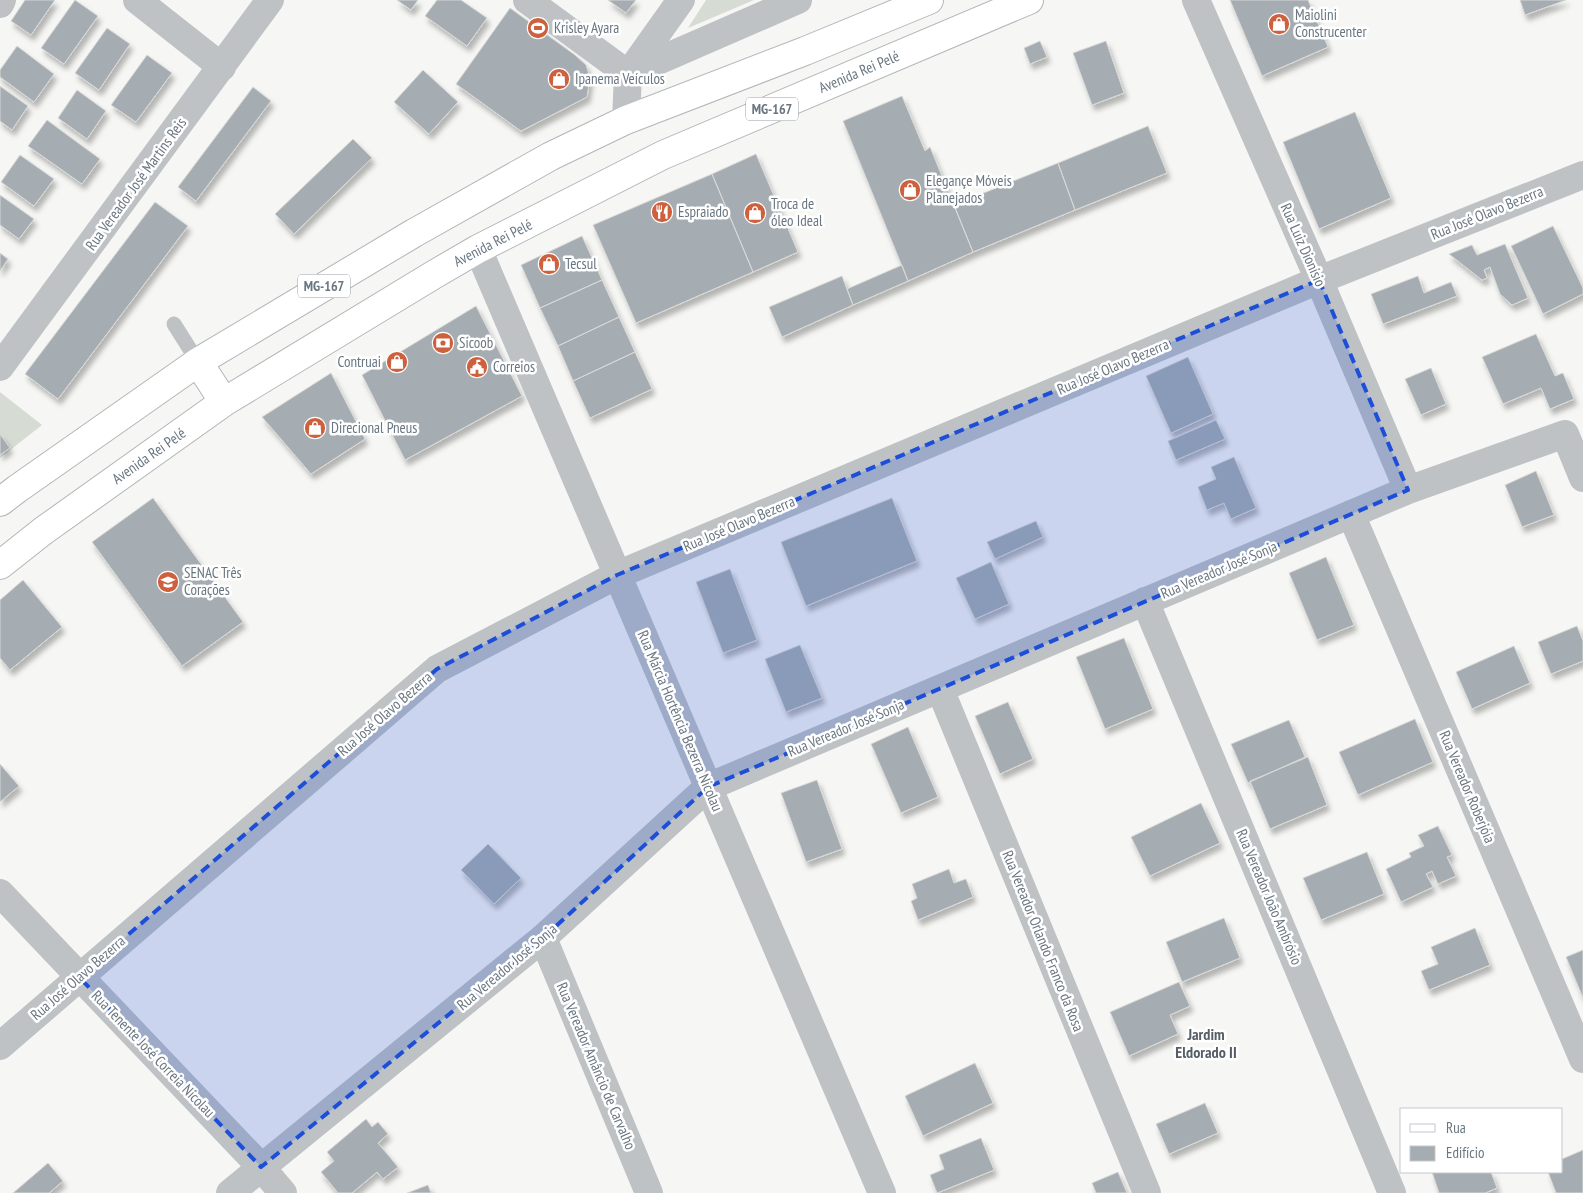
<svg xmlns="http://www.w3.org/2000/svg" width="1583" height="1193" viewBox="0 0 1583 1193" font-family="'PT Sans Narrow',sans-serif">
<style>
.green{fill:#d6dbd4}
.building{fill:#a6adb2;stroke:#d8d8d6;filter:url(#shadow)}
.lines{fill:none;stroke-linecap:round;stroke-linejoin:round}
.primary-casing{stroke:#b2b6b9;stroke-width:30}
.lane{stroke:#bec2c5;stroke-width:15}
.street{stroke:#bec2c5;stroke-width:28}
.primary{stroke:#fff;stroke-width:28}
.marked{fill:#1d4ed8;fill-opacity:0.2;stroke:#1d4ed8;stroke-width:4;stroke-dasharray:10 6;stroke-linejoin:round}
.labels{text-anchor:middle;stroke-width:5;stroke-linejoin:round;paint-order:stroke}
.shield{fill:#fff;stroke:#969fa7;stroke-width:1}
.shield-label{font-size:14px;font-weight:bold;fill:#697681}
.poi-label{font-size:15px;fill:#697681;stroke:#fff;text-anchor:start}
.street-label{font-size:15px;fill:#697681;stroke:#fff}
.neighbourhood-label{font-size:16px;font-weight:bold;fill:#565f67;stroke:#fff}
</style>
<defs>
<filter id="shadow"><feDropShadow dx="3" dy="5.5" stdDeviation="2.5" flood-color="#0004"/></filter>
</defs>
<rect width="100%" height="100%" fill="#f6f6f4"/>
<path class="green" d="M706 0H754L688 28Z
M0 392 42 425 0 458Z"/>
<path class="building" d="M25 0H55L31 35 11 21Z
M75 0 98 16 64 64 41 48Z
M397 0H418L411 10Z
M437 0H461L487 18 467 46 425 16Z
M608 0H636L626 13Z
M1230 0H1308L1328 47 1262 76Z
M1520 0H1566L1525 15Z
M510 8 575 55 586 65 590 77 587 97 521 131 456 84Z
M107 28 130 44 99 90 75 73Z
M1040 41 1047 57 1030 64 1024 48Z
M1106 41 1124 93 1092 105 1073 53Z
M17 46 54 74 34 102 0 77V70Z
M147 55 172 73 136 122 111 105Z
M423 70 458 102 429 134 394 102Z
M0 86 28 106 12 130 0 121Z
M253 87 271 101 196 201 178 187Z
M77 90 106 111 87 139 58 118Z
M902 96 925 151 930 147 973 252 908 281 843 121Z
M1355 112 1391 198 1319 229 1283 142Z
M47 120 100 159 82 184 28 146Z
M1148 126 1167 173 1075 210 1058 163Z
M353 139 372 158 294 234 275 214Z
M756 154 798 252 753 272 712 174Z
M20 155 54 179 34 206 1 182Z
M1058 163 1075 210 973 252 954 205Z
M712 174 753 272 636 323 593 225Z
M0 195 34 219 19 239 0 225Z
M155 202 188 226 58 399 25 374Z
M1553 226 1583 288V294L1543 314 1511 246Z
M582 236 602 280 540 308 521 265Z
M1505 244 1528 298 1512 305 1500 294 1490 267 1484 270 1487 278 1482 280 1449 254 1472 245 1477 255Z
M0 253 8 259 0 271Z
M902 265 908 281 853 305 847 289Z
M842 276 853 305 782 337 769 307Z
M1418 276 1424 293 1451 282 1457 296 1383 324 1371 294Z
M602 280 619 317 558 346 540 308Z
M476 306 522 396 405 460 362 375Z
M619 317 635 352 573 381 558 346Z
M1536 334 1555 376 1563 373 1574 399 1550 409 1541 388 1503 404 1482 357Z
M635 352 652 389 590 418 573 381Z
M1188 357 1213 414 1171 433 1146 376Z
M1431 368 1446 404 1421 415 1405 379Z
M331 373 365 439 311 474 262 417Z
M1216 420 1225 439 1176 460 1168 441Z
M0 434 10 448 0 455Z
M1234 457 1256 508 1231 519 1224 503 1207 510 1198 487 1216 479 1211 467Z
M1536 471 1554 515 1522 527 1505 485Z
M153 498 243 622 182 666 92 542Z
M892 498 917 561 806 606 781 542Z
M1036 521 1043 537 995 559 987 542Z
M1326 557 1354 625 1317 640 1289 573Z
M991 562 1009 604 975 619 956 578Z
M730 569 757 640 723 653 696 582Z
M23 580 62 627 10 670 0 658V600Z
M1577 626 1583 641V661L1551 674 1538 642Z
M1124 638 1153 709 1105 729 1076 657Z
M800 645 822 698 786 712 765 659Z
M1514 646 1530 683 1472 709 1456 672Z
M1008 702 1033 759 1000 774 975 716Z
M1415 719 1433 762 1358 795 1339 752Z
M1289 720 1305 757 1248 783 1231 744Z
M908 727 938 797 901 813 871 744Z
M1308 757 1327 805 1270 829 1250 781Z
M0 764 19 786 0 802Z
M817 780 842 849 806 862 781 793Z
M1201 803 1220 843 1150 876 1131 837Z
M1438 826 1452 855 1447 857 1456 876 1438 884 1432 871 1426 874 1433 887 1401 902 1386 869 1411 857 1409 853 1424 846 1418 835Z
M488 844 521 878 494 904 461 870Z
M1367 852 1384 894 1321 920 1303 878Z
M949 869 954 883 966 879 973 897 918 920 911 901 917 898 912 884Z
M1224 918 1240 958 1182 982 1166 942Z
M1475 928 1490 965 1429 990 1421 971 1438 964 1431 947Z
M1583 950V998L1566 957Z
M1179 982 1190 1006 1170 1015 1178 1034 1129 1056 1110 1012Z
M975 1063 993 1103 923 1136 905 1096Z
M1205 1103 1218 1133 1169 1154 1156 1124Z
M366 1119 372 1127 378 1122 388 1134 378 1143 398 1167 383 1179 377 1172 352 1193H338L321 1172 334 1161 327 1152Z
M981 1138 994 1170 937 1193 930 1175 944 1169 939 1155Z
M1583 1150V1193H1556L1548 1172H1562V1159Z
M48 1163 63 1181 49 1193H13Z
M1118 1172 1127 1193H1096L1092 1183Z
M1432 1172H1491L1497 1188 1485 1193H1439Z
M428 1185 431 1193H407Z"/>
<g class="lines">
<g class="primary-casing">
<path id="primary" d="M198 362 224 402
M0 502 17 489 198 362 414 233 551 156 626 120 805 51 929 0
M0 565 43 531 224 402 435 274 478 249 663 155 1029 0"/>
</g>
<path class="lane" d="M174 324 198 362"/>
<path class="street" d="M137 0 222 67
M527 0 628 74
M1196 0 1319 280 1408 490
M0 4 2 0
M629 73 681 0
M628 74 798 0
M626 120 628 74
M478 249 882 1193
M0 367 270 0
M1351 514 1583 1059
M1145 601 1392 1193
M940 689 1147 1193
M0 893 261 1167 283 1193
M543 938 649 1193
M0 1046 437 669 617 575 1319 280 1583 175
M230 1193 543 938 708 787 1408 490 1565 434 1583 478"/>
<use href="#primary" class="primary"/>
</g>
<path class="marked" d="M1319 280 1408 490 708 787 543 938 261 1167 79 977 437 669 617 575Z"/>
<defs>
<g id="shop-disc" transform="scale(1.125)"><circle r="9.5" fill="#cd613e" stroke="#fff"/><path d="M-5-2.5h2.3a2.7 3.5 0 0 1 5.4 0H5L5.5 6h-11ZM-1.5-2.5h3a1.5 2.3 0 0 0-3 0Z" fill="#fff"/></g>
<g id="stadium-disc" transform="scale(1.125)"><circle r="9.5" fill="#cd613e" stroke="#fff"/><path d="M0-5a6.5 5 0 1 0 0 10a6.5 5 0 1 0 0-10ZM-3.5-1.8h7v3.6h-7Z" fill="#fff"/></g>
<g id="restaurant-disc" transform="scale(1.125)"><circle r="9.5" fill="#cd613e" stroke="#fff"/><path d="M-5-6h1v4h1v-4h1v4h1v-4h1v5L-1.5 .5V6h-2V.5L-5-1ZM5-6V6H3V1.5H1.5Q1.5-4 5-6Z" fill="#fff"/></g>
<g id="bank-disc" transform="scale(1.125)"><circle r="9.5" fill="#cd613e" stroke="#fff"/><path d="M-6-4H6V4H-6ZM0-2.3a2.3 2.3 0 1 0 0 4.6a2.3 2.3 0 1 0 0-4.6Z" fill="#fff"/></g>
<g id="civic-disc" transform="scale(1.125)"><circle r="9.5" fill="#cd613e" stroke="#fff"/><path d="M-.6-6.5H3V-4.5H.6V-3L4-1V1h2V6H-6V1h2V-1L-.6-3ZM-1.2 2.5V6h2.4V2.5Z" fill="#fff"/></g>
<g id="university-disc" transform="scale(1.125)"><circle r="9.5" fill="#cd613e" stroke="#fff"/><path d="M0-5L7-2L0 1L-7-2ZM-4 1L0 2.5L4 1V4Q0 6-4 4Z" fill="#fff"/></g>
</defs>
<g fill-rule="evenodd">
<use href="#shop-disc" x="1279" y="24"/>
<use href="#stadium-disc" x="538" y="28"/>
<use href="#shop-disc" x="559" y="79"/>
<use href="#shop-disc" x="910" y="190"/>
<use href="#restaurant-disc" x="662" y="212"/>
<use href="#shop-disc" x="755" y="213"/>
<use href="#shop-disc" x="549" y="264"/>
<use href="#bank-disc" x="443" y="343"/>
<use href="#shop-disc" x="397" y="362"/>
<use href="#civic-disc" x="477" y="367"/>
<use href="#shop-disc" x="315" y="428"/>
<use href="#university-disc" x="168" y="582"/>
</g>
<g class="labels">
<g class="shield">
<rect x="746" y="97.5" width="52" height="23" rx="4"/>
<rect x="298" y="274.5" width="52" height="23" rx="4"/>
</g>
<g class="shield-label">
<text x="772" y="114">MG-167</text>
<text x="324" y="291">MG-167</text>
</g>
<g class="poi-label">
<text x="1295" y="20">Maiolini<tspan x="1295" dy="17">Construcenter</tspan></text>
<text x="554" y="33">Krisley Ayara</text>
<text x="575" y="84">Ipanema Veículos</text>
<text x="926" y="186">Elegançe Móveis<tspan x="926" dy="17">Planejados</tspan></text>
<text x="771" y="209">Troca de<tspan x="771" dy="17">óleo Ideal</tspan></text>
<text x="678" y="217">Espraiado</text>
<text x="565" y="269">Tecsul</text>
<text x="459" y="348">Sicoob</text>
<text x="381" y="367" text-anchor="end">Contruai</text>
<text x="493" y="372">Correios</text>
<text x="331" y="433">Direcional Pneus</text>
<text x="184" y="578">SENAC Três<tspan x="184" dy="17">Corações</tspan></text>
</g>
<g class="street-label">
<text transform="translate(859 72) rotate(-23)" y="5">Avenida Rei Pelé</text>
<text transform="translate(136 184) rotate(-54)" y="5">Rua Vereador José Martins Reis</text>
<text transform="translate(1487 213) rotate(-22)" y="5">Rua José Olavo Bezerra</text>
<text transform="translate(493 243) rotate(-27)" y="5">Avenida Rei Pelé</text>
<text transform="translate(1303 245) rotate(66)" y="5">Rua Luiz Dionísio</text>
<text transform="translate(1113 367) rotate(-23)" y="5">Rua José Olavo Bezerra</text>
<text transform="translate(149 456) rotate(-35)" y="5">Avenida Rei Pelé</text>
<text transform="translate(739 524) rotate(-23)" y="5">Rua José Olavo Bezerra</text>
<text transform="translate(1219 570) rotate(-23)" y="5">Rua Vereador José Sonja</text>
<text transform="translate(385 714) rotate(-41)" y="5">Rua José Olavo Bezerra</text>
<text transform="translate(680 721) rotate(67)" y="5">Rua Márcia Hortência Bezerra Nicolau</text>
<text transform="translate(846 728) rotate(-23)" y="5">Rua Vereador José Sonja</text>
<text transform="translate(1467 787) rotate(67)" y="5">Rua Vereador Roberjóia</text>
<text transform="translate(1269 897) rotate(67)" y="5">Rua Vereador João Ambrósio</text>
<text transform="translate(1043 941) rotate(68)" y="5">Rua Vereador Orlando Franco da Rosa</text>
<text transform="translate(507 967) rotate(-40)" y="5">Rua Vereador José Sonja</text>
<text transform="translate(78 978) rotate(-41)" y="5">Rua José Olavo Bezerra</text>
<text transform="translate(153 1054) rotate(46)" y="5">Rua Tenente José Correia Nicolau</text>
<text transform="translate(596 1066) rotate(67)" y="5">Rua Vereador Amâncio de Carvalho</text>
</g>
<g class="neighbourhood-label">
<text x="1206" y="1040">Jardim<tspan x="1206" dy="18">Eldorado II</tspan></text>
</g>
</g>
<rect x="1400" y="1108" width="162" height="65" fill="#ffffff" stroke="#c3c8cd"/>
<rect x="1410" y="1124" width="25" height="8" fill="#ffffff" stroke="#c3c8cd"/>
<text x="1446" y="1133" font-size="15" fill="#697681">Rua</text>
<rect x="1410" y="1146" width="25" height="15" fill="#a6adb2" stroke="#c3c8cd"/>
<text x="1446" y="1158" font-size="15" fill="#697681">Edifício</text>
</svg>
